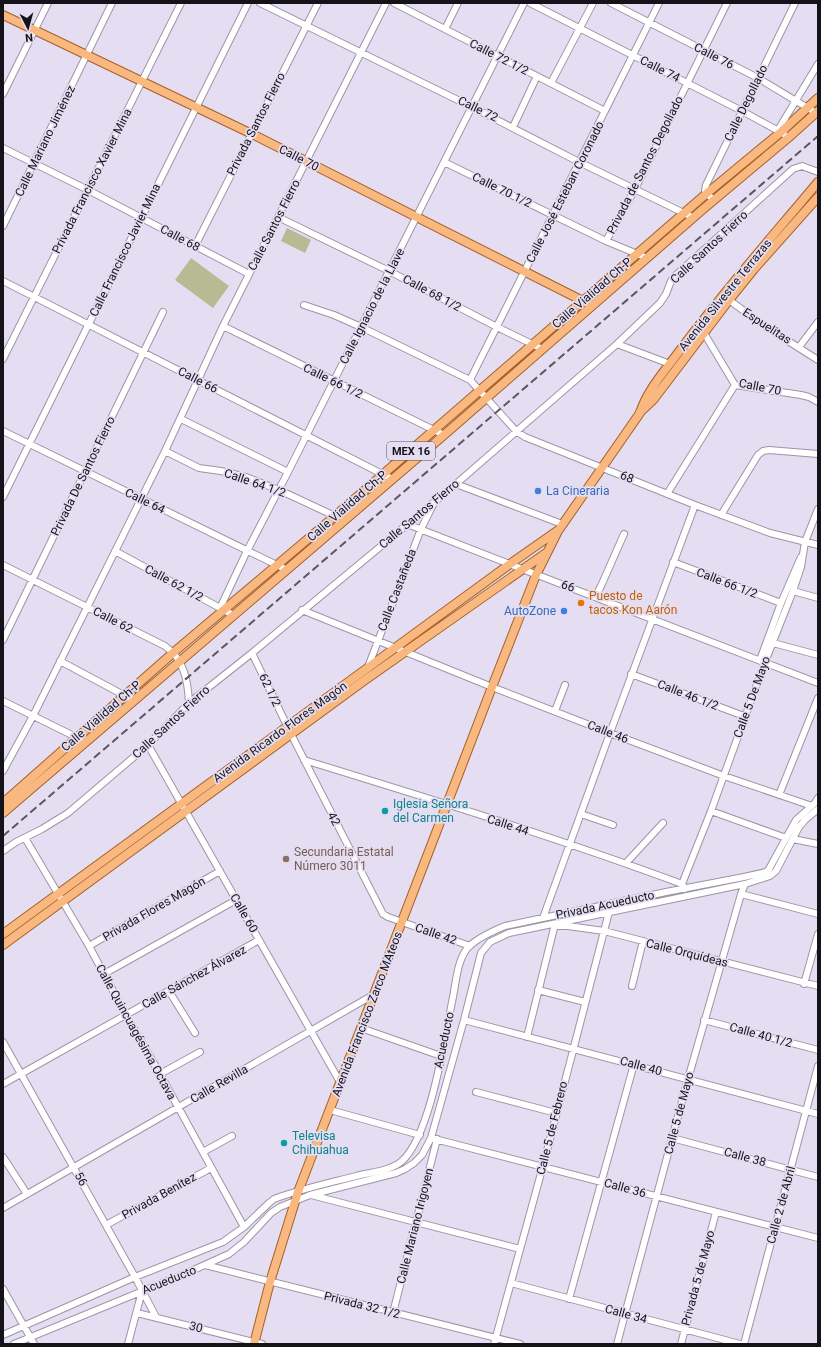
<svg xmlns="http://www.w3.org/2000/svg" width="821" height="1347" viewBox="0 0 821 1347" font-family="Roboto,sans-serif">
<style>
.green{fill:#b7bb93}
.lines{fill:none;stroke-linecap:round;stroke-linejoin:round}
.minor-casing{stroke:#9c94a7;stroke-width:8}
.major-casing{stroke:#a66026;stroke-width:10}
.minor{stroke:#fff;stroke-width:6}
.major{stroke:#f8b880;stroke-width:8}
.rail{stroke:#5a5662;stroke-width:2;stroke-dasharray:8 4;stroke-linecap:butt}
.shop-dot{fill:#3f7fe0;stroke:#e5ddf2;stroke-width:1.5}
.food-dot{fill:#e8710a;stroke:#e5ddf2;stroke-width:1.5}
.culture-dot{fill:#0f9aa8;stroke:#e5ddf2;stroke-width:1.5}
.education-dot{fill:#8d6e63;stroke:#e5ddf2;stroke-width:1.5}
.labels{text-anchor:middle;stroke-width:3.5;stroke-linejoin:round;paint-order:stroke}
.shield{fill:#e5ddf2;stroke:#53505b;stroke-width:1}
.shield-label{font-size:11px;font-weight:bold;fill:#15131a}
.street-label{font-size:12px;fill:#15131a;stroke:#e5ddf2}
.shop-label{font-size:12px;fill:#366cbe;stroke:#e5ddf2;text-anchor:start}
.food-label{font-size:12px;fill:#c56008;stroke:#e5ddf2;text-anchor:start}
.culture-label{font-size:12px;fill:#0d838f;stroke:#e5ddf2;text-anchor:start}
.education-label{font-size:12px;fill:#785e54;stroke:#e5ddf2;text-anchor:start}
</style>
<rect width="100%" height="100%" fill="#e5ddf2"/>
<path class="green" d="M287 228 311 240 305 253 281 241Z
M191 258 229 286 213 308 175 280Z"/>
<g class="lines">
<g class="minor-casing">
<path id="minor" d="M260 3 472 107 579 162 694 218
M394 3 605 111
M530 3 742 111 784 134
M611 3 758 78 816 113
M445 29 458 3
M551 83 593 3
M3 94 48 3
M513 127 537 76
M778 130 818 64
M3 148 88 190 249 274
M444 162 606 241 647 258
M715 200 706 194 705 191 706 185 795 3
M278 217 389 271 497 327 542 349
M3 226 112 3
M606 241 635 189 727 3
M195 246 318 3
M3 281 392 479
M729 300 766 327 818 360
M304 305 334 315 361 327 470 380 516 431 525 437 695 505 770 533 818 545
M223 326 444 435
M704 333 735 385
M617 344 670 364
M799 347 818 322
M3 359 181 3
M470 380 659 3
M735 385 801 395 809 397 818 402
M181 419 288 472
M3 431 287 570
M165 451 199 468 221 471 246 477 279 490 337 517
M456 484 562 524
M667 494 735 385
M3 497 248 3
M721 515 758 455 763 451 769 450 818 454
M407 524 522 569 818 683
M115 551 233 615
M673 562 781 603
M3 565 165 646C184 659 188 681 189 703
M793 591 818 598
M595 597 601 586 624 534
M220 608 247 551 288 472 524 3
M302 610 492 687 610 733 724 776 812 806
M3 640 163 312
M773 643 818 655
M252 653 291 734 383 914 388 917 470 946
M760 660 781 603 801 557
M60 661 133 700
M368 667 421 529 433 505
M631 674 744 716
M3 701 80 739
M555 711 565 685
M148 745 340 1082
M304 760C431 799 558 838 682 884L685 889
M3 771 33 716 165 451 223 326 386 3
M779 795 818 698
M711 811 786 838
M581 814 613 825
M25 838 89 946 126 1015 160 1074 244 1227
M793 839 818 844
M3 851 16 842 42 829 68 813 148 745 189 703 252 653 456 484 617 344 660 303 666 294 671 281 675 276 793 169 802 166 818 172
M626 863 663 823
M682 884 711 811 765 662 793 591 801 567 805 542 818 509
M741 894 818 914
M543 918 610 733 695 505
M555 926H568L604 931 818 986
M89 946 220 871
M104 974 236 900
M804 984 818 934
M632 986 643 941
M538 990 585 1002
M169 991 195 1033
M464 1020 818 1114
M704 1020 818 1050
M361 1028 441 1056
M527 1037 555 924
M3 1042 135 1277 156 1317
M160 1074 200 1052
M3 1084 259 940
M476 1092 556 1113
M330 1110 420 1135
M431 1138 818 1238
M672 1138 818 1177
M203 1152 232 1136
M3 1157 27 1194
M311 1195 520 1249
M3 1208 373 995
M106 1225 211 1168
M205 1265 520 1344
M511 1283 740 1344
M3 1289 34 1344
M569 1299 634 1064
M137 1313 262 1344
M393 1313 437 1139
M3 1335 135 1277 223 1242 244 1227 269 1203 274 1199C301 1189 329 1183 356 1176 371 1172 391 1171 402 1161 431 1135 445 1036 453 997 456 982 457 963 466 950 473 940 493 931 505 926L666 892 744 877 766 872 769 869 796 820 815 803 818 798
M14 1344 189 1272 229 1254 244 1242 271 1213 280 1207 310 1195 396 1173 405 1169 414 1163 422 1155 431 1138 464 1020 481 953 490 942 509 933 745 884 770 876 776 871 799 827 805 820 818 809
M128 1344 142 1291
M494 1344 543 1166 609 912
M617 1344 688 1079 741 894 745 884
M681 1344 716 1212
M744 1344 818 1066"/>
</g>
<g class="major-casing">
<path id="major" d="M3 15 252 134 587 303
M640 412 653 400 729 300 754 269 818 197
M3 803 174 652 335 516 706 194 781 132 818 98
M3 813 444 435 702 210 788 138 818 111
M3 934 510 564 557 531
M3 945 365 680 546 553
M254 1344 270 1282 298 1192 492 687 536 575 558 531 640 413C647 390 667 368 681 349 724 291 772 237 818 182"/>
</g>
<use href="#minor" class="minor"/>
<use href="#major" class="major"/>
<path class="rail" d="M3 836 818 136"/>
</g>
<g class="shop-dot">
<circle cx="538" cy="491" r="4"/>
<circle cx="564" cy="611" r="4"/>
</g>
<circle class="food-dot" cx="581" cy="603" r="4"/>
<g class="culture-dot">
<circle cx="385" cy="811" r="4"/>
<circle cx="284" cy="1143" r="4"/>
</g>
<circle class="education-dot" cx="286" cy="859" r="4"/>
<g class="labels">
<rect class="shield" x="387" y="442" width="48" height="18" rx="3"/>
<g class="shield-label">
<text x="411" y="455">MEX 16</text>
</g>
<g class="street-label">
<text transform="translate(714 56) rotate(27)" y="4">Calle 76</text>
<text transform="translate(499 57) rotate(27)" y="4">Calle 72 1/2</text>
<text transform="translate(660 69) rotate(27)" y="4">Calle 74</text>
<text transform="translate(746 103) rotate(-64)" y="4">Calle Degollado</text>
<text transform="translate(478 109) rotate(26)" y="4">Calle 72</text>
<text transform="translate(256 124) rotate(-63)" y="4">Privada Santos Fierro</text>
<text transform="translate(45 141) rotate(-64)" y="4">Calle Mariano Jiménez</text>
<text transform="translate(299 158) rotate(27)" y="4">Calle 70</text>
<text transform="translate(645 165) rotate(-63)" y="4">Privada de Santos Degollado</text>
<text transform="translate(92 181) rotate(-63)" y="4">Privada Francisco Xavier Mina</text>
<text transform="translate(502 190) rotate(26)" y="4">Calle 70 1/2</text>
<text transform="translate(565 192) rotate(-63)" y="4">Calle José Esteban Coronado</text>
<text transform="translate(274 225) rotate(-63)" y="4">Calle Santos Fierro</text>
<text transform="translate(180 238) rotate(28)" y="4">Calle 68</text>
<text transform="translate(709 247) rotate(-43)" y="4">Calle Santos Fierro</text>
<text transform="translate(125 250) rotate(-64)" y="4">Calle Francisco Javier Mina</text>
<text transform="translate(432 293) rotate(28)" y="4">Calle 68 1/2</text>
<text transform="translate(592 293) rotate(-41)" y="4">Calle Vialidad Ch-P</text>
<text transform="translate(725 295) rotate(-51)" y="4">Avenida Silvestre Terrazas</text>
<text transform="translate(372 306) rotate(-63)" y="4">Calle Ignacio de la Llave</text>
<text transform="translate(767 326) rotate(33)" y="4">Espuelitas</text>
<text transform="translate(198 380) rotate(27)" y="4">Calle 66</text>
<text transform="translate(333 381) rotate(26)" y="4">Calle 66 1/2</text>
<text transform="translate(760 387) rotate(11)" y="4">Calle 70</text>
<text transform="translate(83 476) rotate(-64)" y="4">Privada De Santos Fierro</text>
<text transform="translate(627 477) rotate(23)" y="4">68</text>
<text transform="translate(255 483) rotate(19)" y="4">Calle 64 1/2</text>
<text transform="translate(145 501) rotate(26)" y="4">Calle 64</text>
<text transform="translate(347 506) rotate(-41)" y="4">Calle Vialidad Ch-P</text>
<text transform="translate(419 514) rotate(-40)" y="4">Calle Santos Fierro</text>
<text transform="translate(174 583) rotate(28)" y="4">Calle 62 1/2</text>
<text transform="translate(727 583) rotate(21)" y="4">Calle 66 1/2</text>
<text transform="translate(568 586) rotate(20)" y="4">66</text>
<text transform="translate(397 590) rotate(-69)" y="4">Calle Castañeda</text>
<text transform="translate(113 620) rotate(27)" y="4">Calle 62</text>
<text transform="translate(270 690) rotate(64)" y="4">62 1/2</text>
<text transform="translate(688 695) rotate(21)" y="4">Calle 46 1/2</text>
<text transform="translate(752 697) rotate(-70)" y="4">Calle 5 De Mayo</text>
<text transform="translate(101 716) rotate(-41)" y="4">Calle Vialidad Ch-P</text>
<text transform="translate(171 722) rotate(-43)" y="4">Calle Santos Fierro</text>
<text transform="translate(280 732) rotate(-36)" y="4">Avenida Ricardo Flores Magón</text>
<text transform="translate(608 732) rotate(21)" y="4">Calle 46</text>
<text transform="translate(334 819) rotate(63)" y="4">42</text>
<text transform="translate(508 825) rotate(18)" y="4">Calle 44</text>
<text transform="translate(605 905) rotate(-12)" y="4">Privada Acueducto</text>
<text transform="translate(154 909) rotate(-30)" y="4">Privada Flores Magón</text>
<text transform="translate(244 913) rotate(60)" y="4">Calle 60</text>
<text transform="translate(436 934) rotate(19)" y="4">Calle 42</text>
<text transform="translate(687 953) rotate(14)" y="4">Calle Orquídeas</text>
<text transform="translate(194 977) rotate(-29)" y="4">Calle Sánchez Álvarez</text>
<text transform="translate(367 1014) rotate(-69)" y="4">Avenida Francisco Zarco MAteos</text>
<text transform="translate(136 1032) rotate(61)" y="4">Calle Quincuagésima Octava</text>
<text transform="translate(761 1035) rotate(15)" y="4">Calle 40 1/2</text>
<text transform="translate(444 1040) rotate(-78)" y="4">Acueducto</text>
<text transform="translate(641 1066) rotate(15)" y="4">Calle 40</text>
<text transform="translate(219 1084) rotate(-30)" y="4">Calle Revilla</text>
<text transform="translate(679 1113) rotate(-75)" y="4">Calle 5 de Mayo</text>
<text transform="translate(552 1128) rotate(-76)" y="4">Calle 5 de Febrero</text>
<text transform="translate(745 1157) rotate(15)" y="4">Calle 38</text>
<text transform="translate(81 1179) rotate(61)" y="4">56</text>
<text transform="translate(625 1188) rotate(15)" y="4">Calle 36</text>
<text transform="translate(159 1196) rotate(-29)" y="4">Privada Benítez</text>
<text transform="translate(781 1205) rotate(-75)" y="4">Calle 2 de Abril</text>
<text transform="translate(415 1226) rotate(-76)" y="4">Calle Mariano Irigoyen</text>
<text transform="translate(698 1278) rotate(-75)" y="4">Privada 5 de Mayo</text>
<text transform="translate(169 1280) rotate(-22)" y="4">Acueducto</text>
<text transform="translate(362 1305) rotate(14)" y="4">Privada 32 1/2</text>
<text transform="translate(626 1314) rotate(15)" y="4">Calle 34</text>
<text transform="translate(196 1327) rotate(14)" y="4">30</text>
</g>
<g class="shop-label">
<text x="546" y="495">La Cineraria</text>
<text x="556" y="615" text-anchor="end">AutoZone</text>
</g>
<g class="food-label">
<text x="589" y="600">Puesto de<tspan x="589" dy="14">tacos Kon Aarón</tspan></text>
</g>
<g class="culture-label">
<text x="393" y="808">Iglesia Señora<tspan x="393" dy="14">del Carmen</tspan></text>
<text x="292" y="1140">Televisa<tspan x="292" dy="14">Chihuahua</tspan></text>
</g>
<g class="education-label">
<text x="294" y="856">Secundaria Estatal<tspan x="294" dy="14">Número 3011</tspan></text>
</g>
</g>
<rect width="821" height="1347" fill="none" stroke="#15131a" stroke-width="8"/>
<g transform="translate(28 28) rotate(174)" stroke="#e5ddf2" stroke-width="3" paint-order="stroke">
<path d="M0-3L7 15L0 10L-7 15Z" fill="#15131a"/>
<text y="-6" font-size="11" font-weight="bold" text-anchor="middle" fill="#15131a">N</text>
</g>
</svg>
